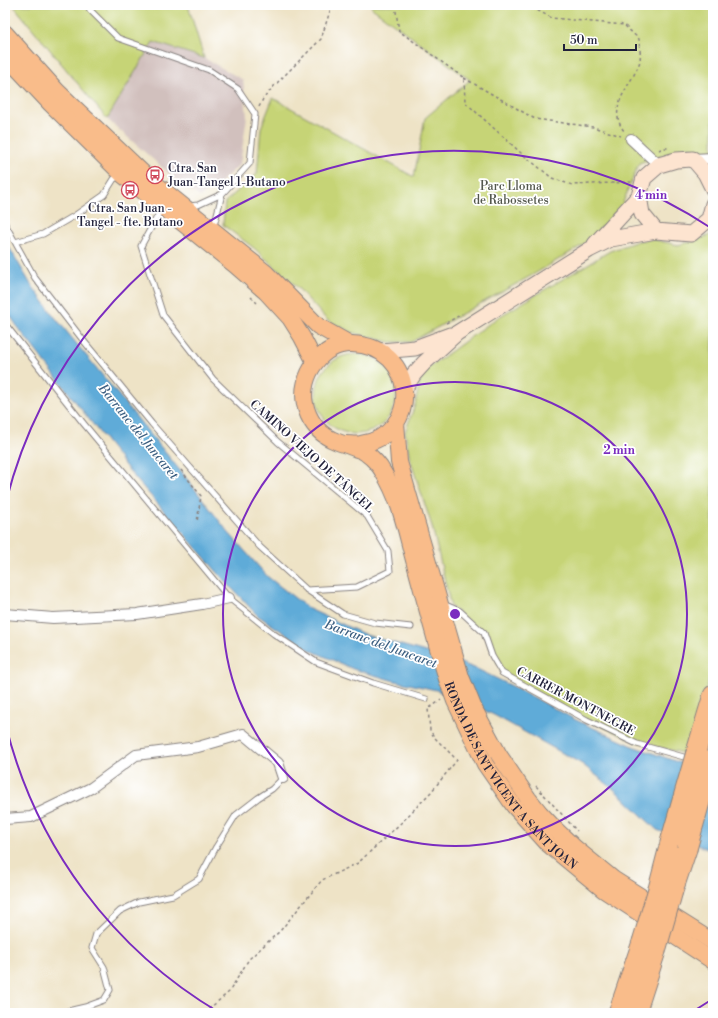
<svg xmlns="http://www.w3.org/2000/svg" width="718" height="1018" viewBox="0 0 718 1018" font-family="'Libre Bodoni',serif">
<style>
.industrial{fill:#d1c0bd}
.green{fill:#c6d476;stroke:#747b58}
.water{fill:#5fabd8;stroke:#40668a}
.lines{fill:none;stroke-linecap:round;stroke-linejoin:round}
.service-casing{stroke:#888280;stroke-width:7}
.minor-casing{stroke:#888280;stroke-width:12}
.secondary-casing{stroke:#888280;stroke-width:17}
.primary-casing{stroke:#888280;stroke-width:18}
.motorway-casing{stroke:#888280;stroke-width:21}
.path{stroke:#888280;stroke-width:1.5;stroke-dasharray:3 3;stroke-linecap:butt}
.service{stroke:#fff;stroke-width:5}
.minor{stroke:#fff;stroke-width:10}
.secondary{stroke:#fde4d0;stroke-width:15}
.primary{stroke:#f9bc8a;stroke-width:16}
.motorway{stroke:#f9bc8a;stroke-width:19}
.motorway-bridge-casing{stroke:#888280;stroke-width:21;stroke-linecap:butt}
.motorway-bridge{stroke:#f9bc8a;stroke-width:19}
.ring{fill:none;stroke:#7b2cbf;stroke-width:2}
.labels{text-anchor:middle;stroke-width:3.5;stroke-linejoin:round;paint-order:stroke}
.poi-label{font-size:12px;fill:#22223b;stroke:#fff;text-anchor:start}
.park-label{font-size:12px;fill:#53574d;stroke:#fff}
.street-label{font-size:12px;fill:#22223b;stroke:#fff}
.water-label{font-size:13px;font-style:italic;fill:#3d6082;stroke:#fff}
.centre{fill:#7b2cbf;stroke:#fff;stroke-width:2}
.ring-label{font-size:12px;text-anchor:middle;font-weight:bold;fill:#7b2cbf;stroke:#fff;stroke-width:3.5;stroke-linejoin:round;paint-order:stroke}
</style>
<rect width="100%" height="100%" fill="#fff"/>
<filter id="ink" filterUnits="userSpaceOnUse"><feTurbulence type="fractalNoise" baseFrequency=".025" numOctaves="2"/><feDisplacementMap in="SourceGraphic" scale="8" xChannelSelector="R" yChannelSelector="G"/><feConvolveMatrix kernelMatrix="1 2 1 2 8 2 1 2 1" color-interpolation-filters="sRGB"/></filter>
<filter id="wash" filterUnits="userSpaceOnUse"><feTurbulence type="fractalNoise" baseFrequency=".012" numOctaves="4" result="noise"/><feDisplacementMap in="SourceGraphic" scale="16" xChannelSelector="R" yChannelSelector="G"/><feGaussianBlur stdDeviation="0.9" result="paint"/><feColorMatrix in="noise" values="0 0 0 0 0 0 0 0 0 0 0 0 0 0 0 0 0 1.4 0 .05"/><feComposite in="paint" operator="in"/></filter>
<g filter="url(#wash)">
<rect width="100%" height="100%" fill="#eee3c6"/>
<path class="industrial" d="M153 42 204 58 243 80 247 116 240 164 219 184 200 197 181 184 107 119Z"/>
<path class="green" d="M13 5H188L204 58 153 42 107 119Z
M371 5H713V167L690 147 639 163 622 205 586 243 536 273 411 342H389L351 332 327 320 299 289 254 248 223 225 225 202 257 174 261 128 273 98 414 177 425 118 470 80 372 8Z
M713 234V665L687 754 637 742 587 720 502 673 484 633 451 607 432 526 410 459 405 432 415 405 420 381 427 369 497 318 610 251 638 241 651 239 678 245 693 241Z
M316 394a40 40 0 1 1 80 0a40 40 0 1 1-80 0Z"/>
<path class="water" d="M5 240 30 283 54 316 191 484 228 532 268 577 309 609 366 635 450 659 477 669 518 689 576 720 635 747 678 762 713 773V851L657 830 616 791 582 764 494 715 470 704 436 690 391 680 353 669 310 650 257 615 225 581 130 472 19 329 5 308Z"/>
</g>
<g filter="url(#ink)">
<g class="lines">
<g class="service-casing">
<path id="service" d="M87 5 90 10 118 38 209 70 238 89 255 114 250 163 222 194 198 205 189 206
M162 208 141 246 163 315 213 379 278 442 367 516 388 551 390 571 357 587 307 590
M5 224 35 278 83 340 152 424 260 547 307 590 343 614 375 623 411 627
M214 226 222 194
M15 242 43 234 74 216 104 195 114 179 120 176
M5 324 84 424 229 598 274 634 316 662 373 683 426 699
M443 604 460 611 484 633 492 656 502 673 587 720 637 744 691 759
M68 1013V1011L85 1007 104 1000 110 990 104 967 92 948 96 934 120 911 139 902 173 895 199 879 216 847 236 815 258 798 272 789 283 778"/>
</g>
<g class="minor-casing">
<path id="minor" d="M631 139 659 165
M693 159 713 158
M5 614 53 618 137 614 202 604 229 598
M5 819 31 817 91 788 136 755 198 747 243 734 278 763 283 778"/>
</g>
<g class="secondary-casing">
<path id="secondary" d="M639 196 642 214 656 231
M595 244 639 196 644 178 659 165 676 160 693 159 705 173 713 189
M381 351 415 348 450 335
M405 388 414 374 424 363 457 333 589 250 611 239 656 231 691 234 709 219 713 204"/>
</g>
<g class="primary-casing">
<g id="primary">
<path d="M5 33 57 91 147 177 266 273 318 326 350 344"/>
<path d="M5 55 50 103 123 175 235 265 266 292 290 318 302 337 315 362"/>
<path d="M396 422 399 462 461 677 474 709 499 755 528 798 540 813 555 829 575 848 613 879 713 942"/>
<path id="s1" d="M346 444C351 444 356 445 361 444 422 435 418 346 352 344 322 343 299 376 305 404 308 419 318 433 331 439 339 443 348 445 357 449 360 450 365 452 367 454 373 458 380 466 383 472 400 498 406 531 414 560 425 600 435 640 447 679L455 701 485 764 514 806 548 844 604 890 713 961"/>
</g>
</g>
<g class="motorway-casing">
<path id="motorway" d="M696 752 713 695
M658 889 671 839
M673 891 687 849
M618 1013 642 942
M636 1013 656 951"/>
</g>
<path class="path" d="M395 5 399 31 464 78 465 102 521 153 552 178 572 185 631 182
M527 5 552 18 624 25 639 39C639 46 642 57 639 64 631 86 606 107 624 131
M464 78 535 119 593 127 621 136
M259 107 263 99 275 85 321 39 330 11 331 5
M659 150 663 148H670
M251 297 257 303
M446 323 462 314
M181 470 201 496 197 522
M536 786 577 831
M204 1013 229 992 249 959 280 931 322 880 358 863 403 821 431 792 457 760 434 737 430 730 428 709 441 700"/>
<use href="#service" class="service"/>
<use href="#minor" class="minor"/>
<use href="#secondary" class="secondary"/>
<use href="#primary" class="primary"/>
<use href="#motorway" class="motorway"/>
<g class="motorway-bridge-casing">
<path id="motorway-bridge" d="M671 839 696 752
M687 849 712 759
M642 942 658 889
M656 951 673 891"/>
</g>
<use href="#motorway-bridge" class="motorway-bridge"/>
</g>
</g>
<g class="ring">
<circle cx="455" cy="614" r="232"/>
<path d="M711 1000A463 463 0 0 1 690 1013M220 1013A463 463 0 0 1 6 726M6 502A463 463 0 0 1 711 228"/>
</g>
<defs>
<g id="bus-ring" transform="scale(0.9)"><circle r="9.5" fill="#fff" stroke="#d1495b" stroke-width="1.5"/><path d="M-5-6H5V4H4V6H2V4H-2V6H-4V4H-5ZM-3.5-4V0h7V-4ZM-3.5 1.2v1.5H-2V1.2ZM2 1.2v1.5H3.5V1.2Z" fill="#d1495b"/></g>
</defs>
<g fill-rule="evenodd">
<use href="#bus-ring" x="155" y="175"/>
<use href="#bus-ring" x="130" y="190"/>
</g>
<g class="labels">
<g class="poi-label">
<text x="168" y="172">Ctra. San<tspan x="168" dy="14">Juan-Tangel 1-Butano</tspan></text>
<text x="130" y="212" text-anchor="middle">Ctra. San Juan -<tspan x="130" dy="14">Tangel - fte. Butano</tspan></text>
</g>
<g class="park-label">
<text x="511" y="190">Parc Lloma<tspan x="511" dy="14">de Rabossetes</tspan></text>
</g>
<g class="street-label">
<text transform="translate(312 456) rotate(42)" y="4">CAMINO VIEJO DE TÁNGEL</text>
<text transform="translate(576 701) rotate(28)" y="4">CARRER MONTNEGRE</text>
<text dy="4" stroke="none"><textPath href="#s1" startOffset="697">RONDA DE SANT VICENT A SANT JOAN</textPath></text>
</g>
<g class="water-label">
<text transform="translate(139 431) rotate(51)" y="5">Barranc del Juncaret</text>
<text transform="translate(381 643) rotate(20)" y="5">Barranc del Juncaret</text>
</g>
</g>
<circle cx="455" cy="614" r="6" class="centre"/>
<g class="ring-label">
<text x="651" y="199">4 min</text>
<text x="619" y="454">2 min</text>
</g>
<rect width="718" height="1018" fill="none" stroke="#fff" stroke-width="20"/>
<path d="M564 44v6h72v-6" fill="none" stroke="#22223b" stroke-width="2"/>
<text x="570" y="44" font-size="12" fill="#22223b" stroke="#ffffff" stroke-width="3" paint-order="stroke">50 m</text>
</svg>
